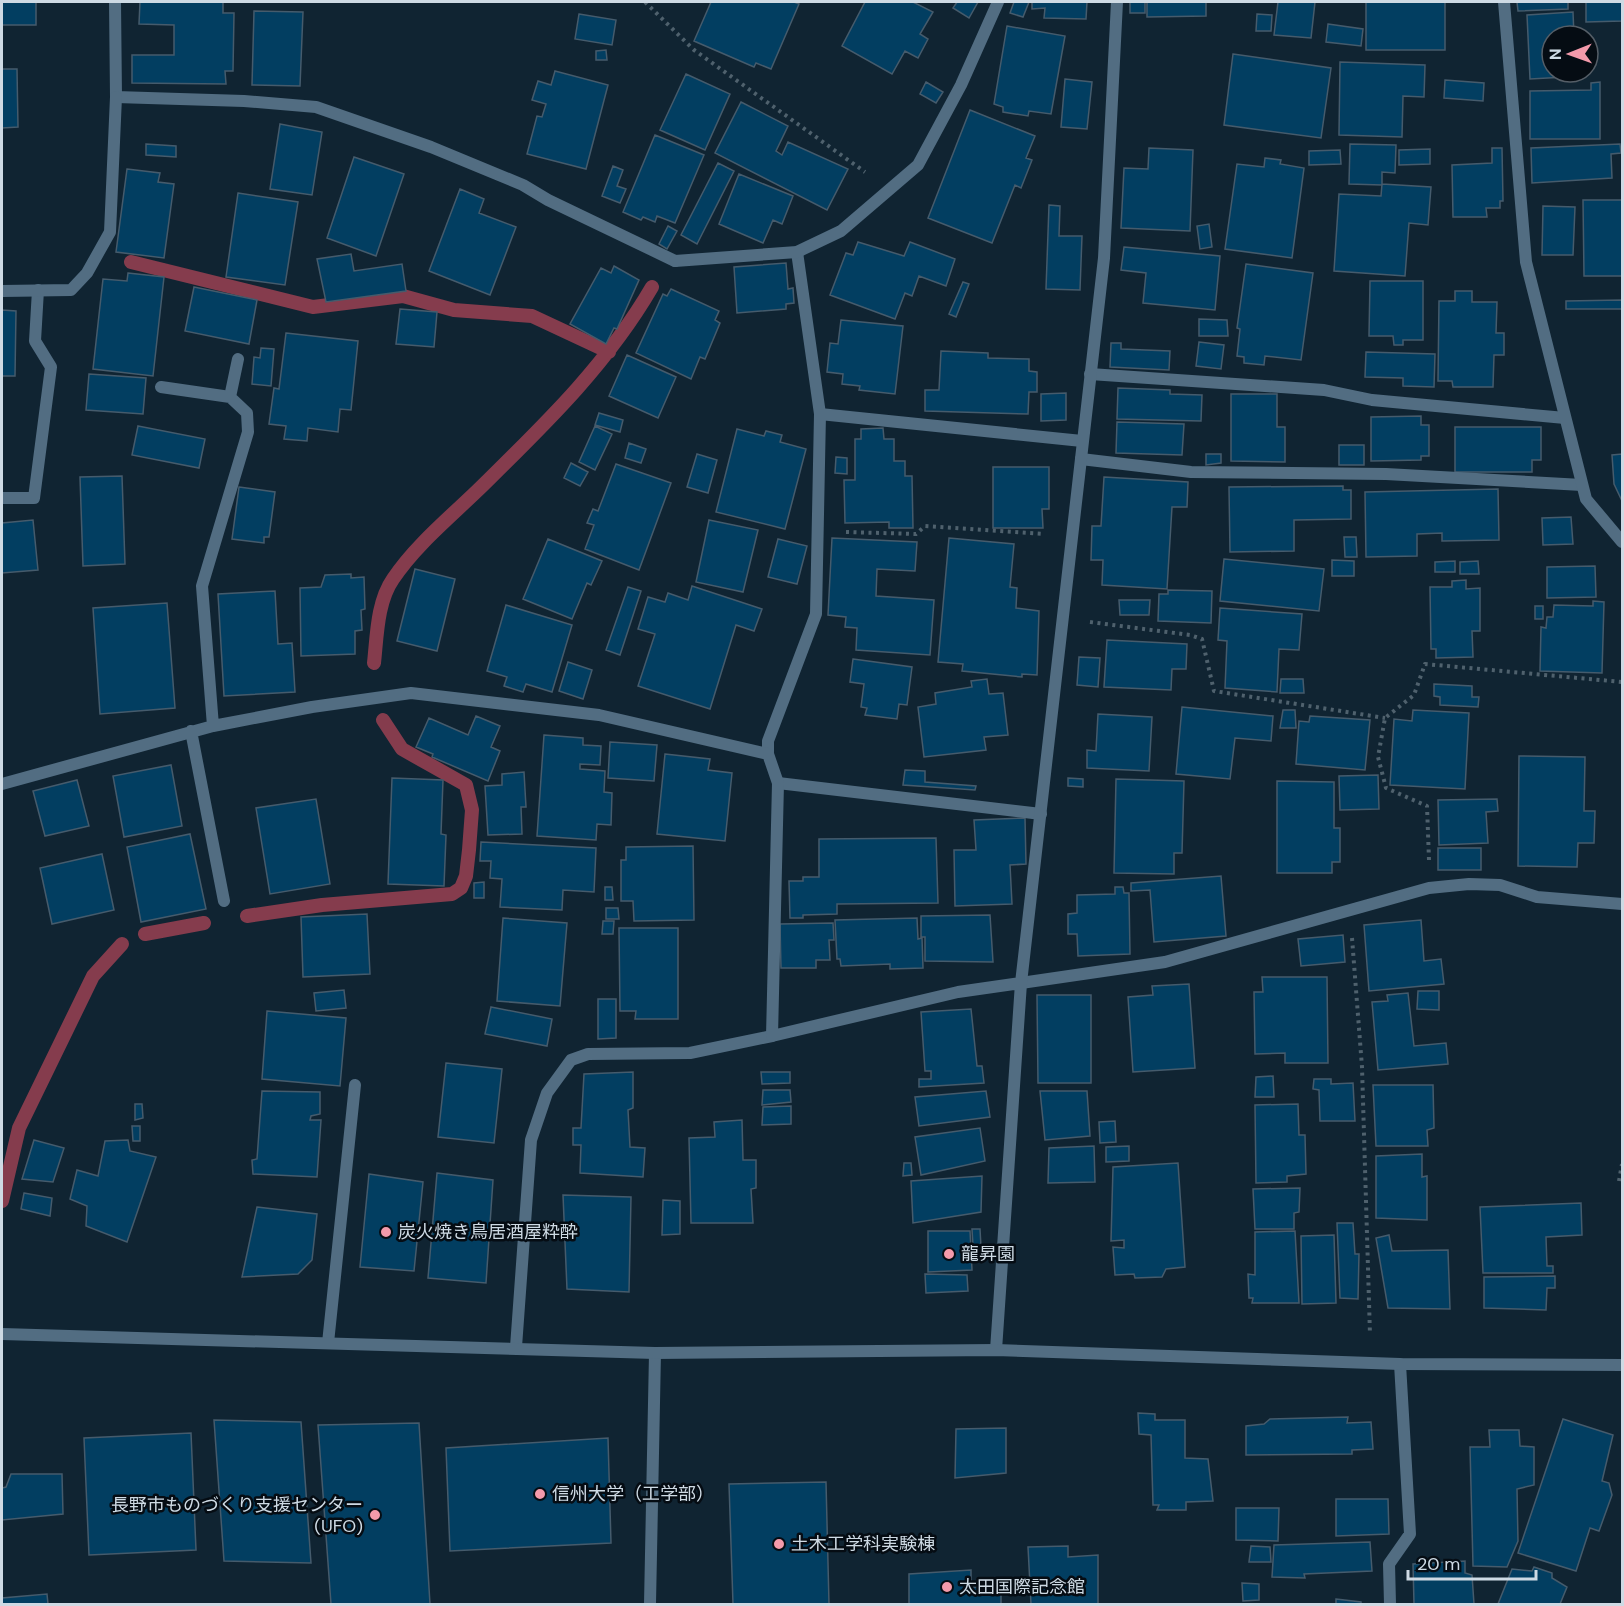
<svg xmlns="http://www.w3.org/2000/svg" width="1624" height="1606" viewBox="0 0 1624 1606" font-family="'DM Sans','Noto Sans JP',sans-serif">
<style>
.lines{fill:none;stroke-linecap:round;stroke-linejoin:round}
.stream{stroke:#853c4d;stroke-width:14}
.building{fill:#023e61;stroke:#455b6c;stroke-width:1.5}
.path{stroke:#4f616d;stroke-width:4;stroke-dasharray:3 4.5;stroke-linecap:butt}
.service{stroke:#526d82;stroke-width:12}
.minor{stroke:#526d82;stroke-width:12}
.tertiary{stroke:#526d82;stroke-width:12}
.poi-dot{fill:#f39aab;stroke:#050c13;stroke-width:2}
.labels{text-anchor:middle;stroke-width:5;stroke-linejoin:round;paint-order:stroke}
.poi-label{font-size:18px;fill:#cedae4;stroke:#050c13;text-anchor:start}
</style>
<rect width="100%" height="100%" fill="#102432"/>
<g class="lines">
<path class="stream" d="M131 262 313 307 403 296 454 310 532 316 609 352
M374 663C377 636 377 602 393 579 415 546 449 518 478 490 543 426 606 366 652 287
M247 916 322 905 452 894 461 888 466 876 469 850 472 810 466 785 402 749 383 720
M145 934 204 923
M2 1201 19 1128 93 976 122 944"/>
</g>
<path class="building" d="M2 2H36V25H2Z
M140 2H223V13H234L233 71H225L226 84 132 83V55H174V25L139 24Z
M711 2H794L799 4 771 69 756 63 754 67 694 41Z
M865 2H913L933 12 920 34 928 39 918 58 905 51 892 74 842 46Z
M957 2H978L969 18 953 8Z
M1014 2H1029L1023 17 1010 13Z
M1032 2H1087L1086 19 1044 18 1045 8 1032 9Z
M1130 2H1145V13H1130Z
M1147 2H1206V16L1147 17Z
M1278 2H1315L1311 38 1274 35Z
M1366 2H1445V50H1366Z
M1517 2H1568V9L1518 11Z
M1586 2H1622V21L1586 22Z
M254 11 303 12 300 86 252 85Z
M1573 12 1574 36H1552V72H1584V76L1530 79 1527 15Z
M579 14 616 20 612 45 575 39Z
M1257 14 1272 15 1271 31H1256Z
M1328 24 1363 29 1361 46 1326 42Z
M1007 26 1065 36 1051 114 1029 111 1028 116 1003 112V107L994 104Z
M606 50 607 60H596V51Z
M1233 54 1331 68 1321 138 1224 125Z
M1340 62 1425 65 1424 97 1403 96 1402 137 1339 135Z
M2 69H17L18 127 2 128Z
M555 71 608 85 586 169 527 154 537 116 542 117 546 104 532 100 538 81 551 85Z
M686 74 730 94 705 150 660 130Z
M1065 79 1092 82 1087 129 1061 127Z
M1445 80 1484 83 1483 101 1444 98Z
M926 82 943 92 936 103 920 94Z
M1600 82V139H1530V91L1591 90V83Z
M741 102 788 126 776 151 782 155 788 142 848 169 827 210 715 153Z
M970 110 1035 136 1026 158 1032 160 1021 188 1015 185 992 243 928 218Z
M280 124 322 132 312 195 270 189Z
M655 135 704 155 675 223 657 216 655 222 643 217 641 220 623 212Z
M146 144 176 146V157L146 155Z
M1350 144 1396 145 1395 173 1382 172V185L1349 184Z
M1620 144 1621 153 1611 154 1612 178 1532 183 1531 148Z
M1149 148 1193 150 1190 231 1121 228 1124 168 1148 169Z
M1492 148H1502L1503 201H1500V208H1486L1487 217H1453L1452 165 1492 163Z
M1430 149V164L1399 165V150Z
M1340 150 1341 164 1309 165V151Z
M354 157 404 174 376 256 327 238Z
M1265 158 1281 160 1280 164 1304 168 1292 258 1225 249 1237 164 1264 167Z
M718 163 734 171 697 244 681 235Z
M613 166 623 170 617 186 626 189 620 203 602 196Z
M127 169 160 173 158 182 174 184 164 258 116 252Z
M739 174 793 196 782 224 773 220 763 243 719 224Z
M1382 184 1431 187 1428 225 1409 223 1405 276 1334 271 1339 194 1381 196Z
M460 189 484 199 479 213 516 227 490 295 429 271Z
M238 193 298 202 285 285 226 277Z
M1583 200H1622V276H1584Z
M1049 205 1060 206 1059 236H1082L1080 290 1046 289Z
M1543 206 1575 207 1573 255H1542Z
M1209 224 1212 247 1200 249 1197 226Z
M668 226 677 231 667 249 659 244Z
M858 242 904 256 910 242 955 259 946 286 919 276 912 296 905 293 895 319 830 295 846 253 853 255Z
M1124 247 1220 256 1215 310 1143 303 1146 273 1121 270Z
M351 254 354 271 402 264 406 291 326 302 317 259Z
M786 263 788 289 793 288 794 303 786 304V309L737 313 734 267Z
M1246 264 1313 273 1301 360 1265 356 1264 365 1244 363V357L1237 356 1240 329 1237 328Z
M614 266 639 280 617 329 614 328 606 344 570 324 601 268 611 273Z
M128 273 164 277 153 376 93 369 103 279 127 281Z
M1370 281H1423V340H1403V345H1394L1393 336H1369Z
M963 282 969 284 956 317 949 314Z
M194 287 257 300 249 344 185 331Z
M671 289 719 311 715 320 720 323 705 359 700 357 691 379 636 353 663 294 667 296Z
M1455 291H1472V302H1497L1496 333H1504V355H1494L1493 387H1453L1452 381H1438L1439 301H1455Z
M1622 300V309H1566V301Z
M400 309 437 312 434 347 396 344Z
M2 310 16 311 15 376H2Z
M1199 319 1227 320 1228 336H1199Z
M841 320 903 326 895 394 859 390 860 386 842 384 843 374 827 372 830 343 838 344Z
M286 333 358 341 351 410 340 409 338 432 308 428 307 441 284 439 286 426 269 424 274 388 279 389Z
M1199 342 1224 345 1221 369 1196 366Z
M1111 343H1121V349L1170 351 1169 370 1110 367Z
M261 348 274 349 271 386 252 384 254 357 260 358Z
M941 351 988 353V358L1029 359V371L1037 372V392H1029L1028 414 925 411V390H939Z
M1366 352 1435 354 1434 387 1403 386V378L1365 377Z
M627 355 676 377 658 418 609 396Z
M89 374 146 378 143 414 86 410Z
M1118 388 1170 390V394L1202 395 1201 421 1117 419Z
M1066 393V420L1041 421V394Z
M1231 394H1277V427H1285V462L1231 461Z
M599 413 623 420 620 432 595 425Z
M1421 416V425H1429V456H1421V460L1371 461V417Z
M1117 422 1184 424 1182 455 1116 453Z
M138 426 205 439 199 468 132 455Z
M595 426 612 434 595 470 579 462Z
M1455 427H1541V460H1532V472H1455Z
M883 428 884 439H894V461H905V476H912L913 528H889V522L845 523 844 480H855V439H861V429Z
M737 429 764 436 766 431 782 435 780 442 806 449 785 529 716 512Z
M629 443 646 449 641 463 625 458Z
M1339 445H1364V465H1339Z
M697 454 717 460 708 493 687 487Z
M1206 454H1221V463L1206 465Z
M1622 454V501L1614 484 1612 455Z
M836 457 847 458V474L835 473Z
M571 463 588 472 580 486 564 478Z
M616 464 671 483 639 570 585 549 594 525 587 523 593 509 598 511Z
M993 467H1049V509H1042L1043 528H993Z
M122 476 125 564 83 566 80 477Z
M1104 477 1188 482 1187 507H1172L1167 589 1102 585 1103 560H1091L1092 526H1101Z
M1343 486V490H1351V519L1294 520V551L1230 552 1229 487Z
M239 487 275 492 269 537H264V543L232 539Z
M1498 489 1499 540 1442 541V533L1417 534V556L1366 557 1365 492Z
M1571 517 1573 544 1543 545 1542 518Z
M33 520 38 570 2 573V523Z
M709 520 758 530 743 592 696 582Z
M1344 537H1356L1357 557H1345Z
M832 538 917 542 915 571 877 569 876 596 934 600 930 655 856 650 857 628 845 627 846 617 828 615Z
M949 538 1014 544 1010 587 1017 588 1016 608 1039 611 1037 675 1022 674V677L962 671 963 664 938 662Z
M548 539 602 561 591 585 587 583 572 619 523 599Z
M778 539 807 546 797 584 768 577Z
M1224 559 1324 569 1319 611 1220 601Z
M1332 560 1354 561V576H1332Z
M1455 561V572H1435V562Z
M1478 561 1479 574H1460V562Z
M1595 566 1596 597 1547 598V567Z
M415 569 455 579 437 651 397 641Z
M351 574V578L364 577 365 609 361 610 362 630 355 631V654L301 656 300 588 321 587 325 575Z
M1466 580V589L1480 588V631H1472L1473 657 1436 658V649H1431L1430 587H1452V581Z
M692 586 762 609 754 631 736 625 710 709 638 686 655 634 638 629 648 597 665 602 668 593 688 600Z
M628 587 641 591 620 655 606 650Z
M1168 590 1212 591 1211 623 1158 621 1159 594H1168Z
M275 591 278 644 292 643 295 692 224 696 218 594Z
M1119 600H1150L1149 615H1120Z
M1593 601 1604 602 1602 673 1540 671 1541 627 1546 628 1547 617H1553L1554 605 1593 606Z
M167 603 175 708 100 714 93 608Z
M506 605 572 625 552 692 526 684 523 692 504 686 507 677 487 671Z
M1535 606H1543V619H1535Z
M1220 608 1302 614 1299 650 1279 649 1277 692 1225 688 1227 641 1218 640Z
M1107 640 1187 644 1186 669H1172L1171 690 1104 687Z
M1079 657 1100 658 1098 687 1077 685Z
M853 659 912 667 907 705 899 704 897 719 865 715 867 708 861 707 864 684 850 682Z
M568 662 592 670 583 699 559 691Z
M987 679 989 694 1003 693 1008 735 984 737 986 750 924 757 918 707 936 704 935 693 972 687 971 681Z
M1281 679H1303L1304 693H1280Z
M1434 684 1472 686V697H1479L1478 707 1440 705V697L1434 696Z
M1182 707 1273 716 1271 741 1235 738 1230 779 1176 774Z
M1283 710H1295L1296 728H1280Z
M1413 710 1469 713 1465 789 1390 785 1394 719 1412 721Z
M1098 714 1152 717 1149 771 1087 768V750L1096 751Z
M476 716 500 726 491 747 500 751 488 781 432 757 433 754 416 747 429 718 468 735Z
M1310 716 1370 720 1365 770 1296 764 1299 721 1309 722Z
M544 735 583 738V745L601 746 600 765 580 764V769L605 771 604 792 612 793 611 825 597 824 596 840 537 836Z
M610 742 657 745 654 781 608 778Z
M665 754 710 759 708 770 732 773 725 841 657 834Z
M1519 756 1585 757 1584 811H1595L1594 843H1578L1577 867 1518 866Z
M171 765 182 826 124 837 113 776Z
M905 770 925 771V782L976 786 975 790 903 785Z
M524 772 526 807H521L522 834 488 835 485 786 502 785V774Z
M1378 775 1379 809 1340 810 1339 776Z
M392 778 443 780 441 834 446 835 444 886 388 884Z
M1068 778 1083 779V787L1068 786Z
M1116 779 1184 781 1182 853H1174V874L1114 873Z
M77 780 89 826 45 836 33 791Z
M1277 781 1334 782V828H1340V862H1332V873H1277Z
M316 799 330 884 270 894 256 808Z
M1497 799 1498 811 1486 812 1488 843 1439 845 1438 800Z
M1025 818 1026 864 1010 865 1012 904 955 906 954 850H976L974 820Z
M190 834 206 909 141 922 127 847Z
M936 838 938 903 837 904V914L803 915V918H790L789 881H803V877H819V839Z
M481 842 596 848 594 892 563 890 562 910 500 907 502 879 490 878 491 861H480Z
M693 846 694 920 634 921 633 901H621V860H626V847Z
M1438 848H1481V870H1438Z
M102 854 114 910 52 924 40 868Z
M1221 876 1226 936 1154 942 1150 890 1131 891V883Z
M484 882V898H474V883Z
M605 887H612L613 900H605Z
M1115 887H1123L1124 893H1129L1130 954 1078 956 1077 934H1068V914L1077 913V895L1115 894Z
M606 908H618L619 919H606Z
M367 914 370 974 303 977 301 917Z
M990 915 993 962 925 961V937H921V916Z
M503 918 567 923 560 1006 497 1001Z
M917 918 918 939 922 938 923 968 890 969V964L841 966 840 959H837L835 920Z
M1421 920 1424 961 1441 959 1444 984 1369 991 1364 925Z
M603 921H614L613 934H602Z
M833 923 834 940H829L830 960H816V968H781L780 924Z
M619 928H678V1019H635L636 1011H620Z
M1343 935 1345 962 1301 966 1298 939Z
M1262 977H1327L1328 1063H1285V1053L1255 1054 1254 992H1263Z
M1189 984 1195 1068 1133 1072 1128 997 1153 995 1152 986Z
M344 990 346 1008 316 1011 314 993Z
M1418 991H1439V1010L1417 1009Z
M1408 993 1414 1046 1446 1043 1448 1064 1378 1070 1372 1002 1388 1001 1387 995Z
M1037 995H1091V1083H1038Z
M598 999H616V1038L598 1039Z
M491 1007 552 1019 547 1046 485 1034Z
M971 1009 977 1066H982L984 1083 919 1087V1079H931V1071H925L921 1012Z
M267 1011 346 1018 340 1086 262 1079Z
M446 1063 502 1069 494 1143 438 1137Z
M633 1072V1108L628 1110 630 1147 645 1148 643 1177 580 1173 581 1145H573V1128H581L584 1074Z
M761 1072H790V1083L762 1084Z
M1273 1076 1274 1097H1255L1256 1077Z
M1314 1079H1331V1084L1353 1083 1355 1121H1320L1319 1090 1313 1089Z
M1373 1085H1433L1434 1128 1427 1130 1428 1146H1376Z
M763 1090H790L791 1102 762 1105Z
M262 1091 320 1092V1114L311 1116 310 1120H321L317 1177 253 1174 252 1160 257 1159Z
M986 1091 990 1117 919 1126 915 1097Z
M1040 1091H1087L1090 1136 1045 1140Z
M135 1104H142L143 1118 135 1120Z
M1298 1104 1299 1135H1305L1306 1174 1287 1176V1182L1256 1183 1255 1105Z
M791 1106V1124L762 1125 763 1107Z
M742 1120 743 1160H756V1188L751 1189 753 1223H691L689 1138 715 1137 714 1122Z
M1115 1121 1116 1142 1100 1143 1099 1122Z
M132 1126H140V1141H133Z
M980 1128 985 1161 921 1175 915 1137Z
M34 1140 64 1148 53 1182 22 1179Z
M128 1140 130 1151 156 1157 127 1242 86 1226 87 1206 70 1199 77 1170 98 1176 105 1141Z
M1094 1146 1095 1182 1048 1183 1049 1148Z
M1129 1146V1161L1106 1162V1147Z
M1422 1154V1177L1427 1176V1220L1376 1218V1156Z
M904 1163H911L912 1175 903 1176Z
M1178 1163 1185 1267 1166 1269 1162 1277 1135 1278 1134 1274 1115 1275 1113 1247 1124 1248V1240L1111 1241 1113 1167Z
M437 1173 493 1180 486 1283 428 1278Z
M369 1174 423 1182 414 1271 360 1267Z
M982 1176 981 1212 913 1223 911 1181Z
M1300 1188 1299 1212 1294 1213V1229H1255L1253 1189Z
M24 1193 52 1198 50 1216 21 1209Z
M563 1195 631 1197 629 1292 567 1289Z
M663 1200 680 1201V1234L662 1235Z
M1581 1203 1582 1235 1546 1237 1547 1266H1553V1273H1483L1480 1207Z
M257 1207 317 1214 312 1260 298 1274 242 1277Z
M1337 1223H1353L1355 1254H1359L1358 1299 1340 1298Z
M972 1229H980L981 1247 973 1246Z
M928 1231H970L972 1270 928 1272Z
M1295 1231 1299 1303H1252L1253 1298H1249L1248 1274 1255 1275V1232Z
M1334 1235 1336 1303 1302 1304 1301 1236Z
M1389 1235 1392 1251 1448 1250 1450 1309 1388 1308 1376 1238Z
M925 1274 967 1275 968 1291 926 1293Z
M1555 1276V1288H1547L1546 1310 1484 1308V1277Z
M1138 1413 1155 1414V1420H1185V1458L1208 1459 1213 1501 1186 1502V1510H1157L1159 1505H1153L1151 1435 1139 1434Z
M1348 1417 1347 1423 1371 1422 1373 1449 1352 1450V1454L1246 1455V1426L1264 1424 1270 1419Z
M1563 1419 1613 1435 1602 1481 1609 1483 1612 1495 1599 1531 1590 1528 1576 1571 1518 1553Z
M214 1420 301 1422 311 1563 224 1561Z
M419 1423 430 1604H331L318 1425Z
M1006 1428V1473L955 1478 956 1429Z
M1489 1430H1519L1520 1446 1534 1447V1485L1517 1489 1518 1541 1507 1567 1473 1566 1470 1447H1490Z
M191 1433 196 1550 89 1555 84 1438Z
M608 1438 611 1543 450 1551 446 1448Z
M11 1474H62L63 1514 2 1520V1488L6 1487Z
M826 1482 829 1604H733L729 1484Z
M1336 1499H1388L1389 1534 1336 1536Z
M1236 1508H1279L1278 1541 1236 1540Z
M1370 1542 1372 1571 1304 1574 1305 1578 1272 1577 1274 1545Z
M1068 1546V1557L1098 1555V1604H1031L1028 1547Z
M1251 1546 1270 1547 1271 1562H1249Z
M1465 1561V1573L1472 1575 1474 1604H1414L1413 1564Z
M1534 1567 1552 1573V1578L1567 1587 1560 1604H1498L1512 1569 1532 1571Z
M971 1570V1587L1001 1588V1604H909V1574Z
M1242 1583 1259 1584V1600L1243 1601Z
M47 1594 48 1604H2V1598Z
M1336 1599 1361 1602V1604H1336Z"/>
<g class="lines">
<path class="path" d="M645 2 694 50 865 172
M846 532 916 534 925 526 1045 534
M1090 622 1190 635 1202 639 1214 691 1385 718
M1429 860 1427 806 1386 788 1378 757 1385 718 1414 695 1425 664 1622 682
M1352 938 1362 1067 1370 1335
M1619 1181 1622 1164"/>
<path class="service" d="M115 2 116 97 244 101 316 107 431 147 523 185 548 200 675 261
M1090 374 1324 390 1372 400 1565 418
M820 414 1082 441
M1081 459 1191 472 1386 474 1582 485
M2 498H34L51 367 35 341 38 290
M768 754V741L816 614 820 414 797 252
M778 783 1041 814
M1021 983 1165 962 1429 888 1469 884 1500 885 1537 897 1622 904
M516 1347 531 1140 547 1093 571 1060 588 1054 690 1053 772 1036
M650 1604 655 1353"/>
<path class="minor" d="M1504 2 1526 262 1586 499 1622 542
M675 261 797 252 841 231 918 165 961 85 998 2
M2 291 71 290 87 273 110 232 116 97
M161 387 230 397 247 413 248 432 202 586 213 726
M230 397 238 359
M191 731 224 901
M2 784 213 726 312 707 411 693 599 715 768 754 778 783 772 1036 958 992 1021 983
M328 1343 355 1085
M996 1350 1021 983 1104 258 1117 2
M1390 1604 1389 1564 1410 1534 1400 1364"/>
<path class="tertiary" d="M2 1334 655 1353 996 1350 1400 1364 1622 1365"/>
</g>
<g class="poi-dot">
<circle cx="386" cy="1232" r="6"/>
<circle cx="949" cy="1254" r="6"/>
<circle cx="540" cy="1494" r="6"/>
<circle cx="375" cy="1515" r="6"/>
<circle cx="779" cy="1544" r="6"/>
<circle cx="947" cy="1587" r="6"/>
</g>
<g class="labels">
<g class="poi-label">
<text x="398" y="1238">炭火焼き鳥居酒屋粋酔</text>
<text x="961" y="1260">龍昇園</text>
<text x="552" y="1500">信州大学（工学部）</text>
<text x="363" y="1511" text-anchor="end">長野市ものづくり支援センター<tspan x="363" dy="21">(UFO)</tspan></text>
<text x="791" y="1550">土木工学科実験棟</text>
<text x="959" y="1593">太田国際記念館</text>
</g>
</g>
<rect width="1624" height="1606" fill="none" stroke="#cedae4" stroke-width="6"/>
<g transform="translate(1570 54) rotate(269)"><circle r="28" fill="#050c13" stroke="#555e67" stroke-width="1.5"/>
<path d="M0-4.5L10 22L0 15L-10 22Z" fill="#f39aab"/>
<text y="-9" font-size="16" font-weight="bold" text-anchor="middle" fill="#cedae4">N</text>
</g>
<path d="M1408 1570v9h128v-9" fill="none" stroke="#cedae4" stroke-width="3"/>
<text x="1417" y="1570" font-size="18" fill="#cedae4" stroke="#050c13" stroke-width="4.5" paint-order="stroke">20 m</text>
</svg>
